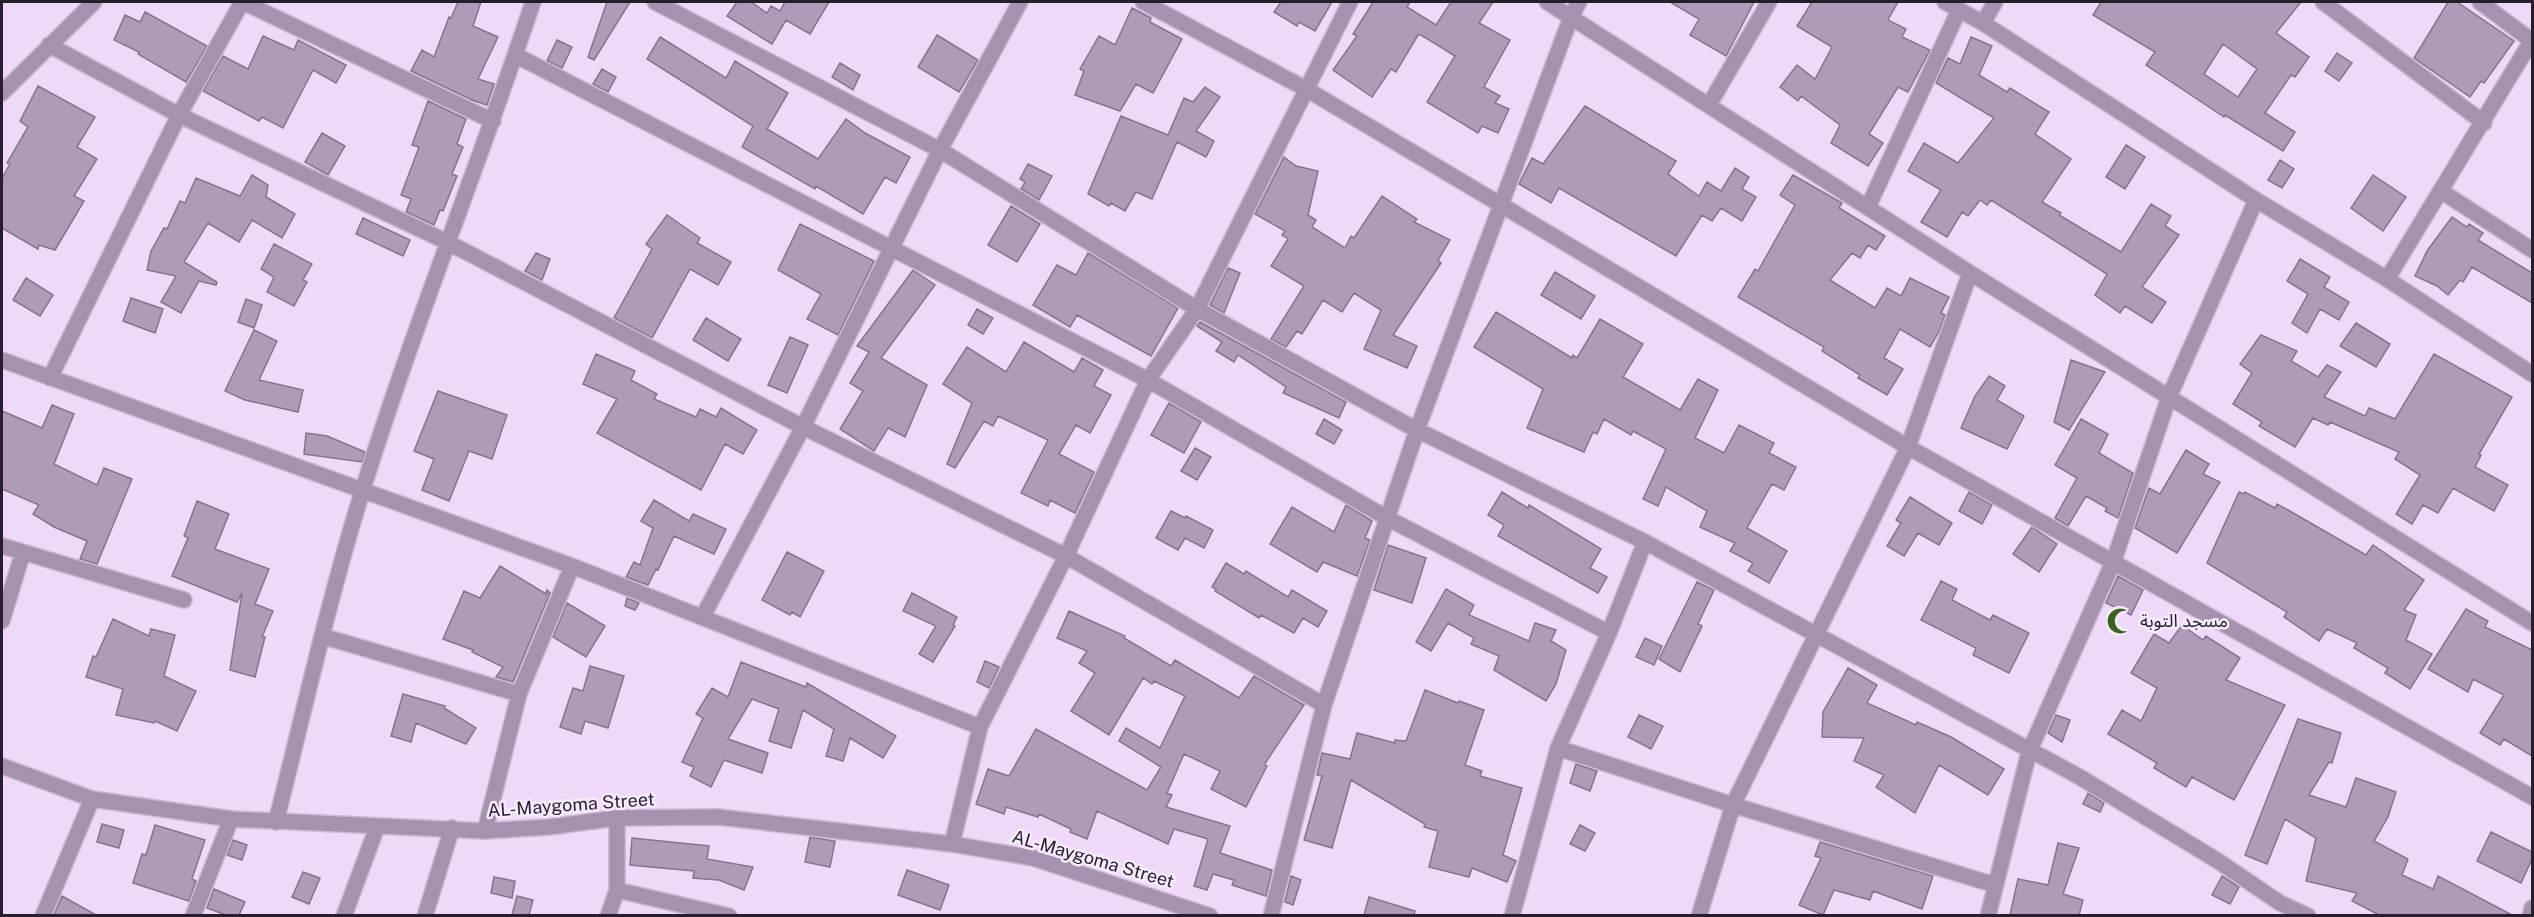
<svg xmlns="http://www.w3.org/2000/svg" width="2534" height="917" viewBox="0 0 2534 917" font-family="'Public Sans','Noto Sans Arabic',sans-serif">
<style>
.building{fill:#af9bb8;stroke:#86738f;stroke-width:1.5;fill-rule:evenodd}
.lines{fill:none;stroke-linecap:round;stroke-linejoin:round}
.minor-casing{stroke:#cbb8d4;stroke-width:18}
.tertiary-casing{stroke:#cbb8d4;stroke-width:18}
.minor{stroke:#a592ae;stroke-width:15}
.tertiary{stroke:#a592ae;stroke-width:15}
.labels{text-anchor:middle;stroke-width:5;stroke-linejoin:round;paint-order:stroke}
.poi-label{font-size:18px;fill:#261f2a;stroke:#f7eafd;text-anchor:start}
.street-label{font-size:18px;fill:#261f2a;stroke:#f7eafd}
</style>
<rect width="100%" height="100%" fill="#efd9f9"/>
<path class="building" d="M458 2H481L473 26 498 37 478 79 494 84 487 105 472 100 411 71 422 50 434 57 449 17 451 18Z
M607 2H630L594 60 588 57Z
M737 2H751L767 13 771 6 780 11 785 2H829L810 34 786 20 772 44 727 16Z
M1281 2H1332L1315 31 1299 22 1297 26 1274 12Z
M1373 2H1410L1407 7 1436 25 1451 2H1493L1479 23 1510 40 1484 87 1500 96 1495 103 1509 109 1498 133 1482 126 1478 133 1427 102 1455 56 1421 35H1418L1396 72 1391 69 1372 97 1333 70 1357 36 1353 34Z
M1670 2H1754L1726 56 1690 35 1699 19Z
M1812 2H1898L1888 20 1906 29 1902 37 1930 50 1908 92 1898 87 1869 134 1883 143 1868 166 1831 143 1840 125 1801 96 1798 101 1780 87 1797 65 1815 79 1832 47 1797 26Z
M2101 2H2301L2276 33 2309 57 2295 77 2291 75 2265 113 2295 132 2283 151 2225 115 2224 117 2146 65 2155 52 2093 15ZM2223 44 2257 69 2238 97 2204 74Z
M2448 2H2457L2514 41 2484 83 2481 81 2470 97 2414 58Z
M1132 8 1151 18 1150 22 1182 39 1153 93 1136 84 1120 111 1075 95 1084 71 1080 69 1099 36 1115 45Z
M145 12 207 46 186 82 138 54 139 52 114 40 125 15 140 22Z
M937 35 978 60 959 92 918 67Z
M263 36 294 50 298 40 346 65 336 83 313 70 283 128 262 117 259 121 203 91 223 56 248 69Z
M660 37 726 78 735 61 788 93 767 129 818 159 846 119 865 133 910 157 896 183 885 177 863 214 816 186 815 189 742 147 753 126 647 59Z
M1971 37 1992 46 1979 75 2007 92 2010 88 2049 112 2035 134 2071 159 2042 202 2061 213 2059 215 2121 252 2151 204 2171 216 2165 226 2179 235 2142 287 2166 302 2152 323 2125 306 2120 313 2095 295 2107 274 1991 200 1987 205 1980 200 1968 216 1962 212 1947 237 1921 222 1941 190 1908 171 1924 143 1958 163 1994 118 1936 83 1948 58 1960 64Z
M557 40 572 47 562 68 547 61Z
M2337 53 2352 63 2339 81 2325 71Z
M840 63 860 75 853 90 832 77Z
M602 69 616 77 608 92 593 84Z
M38 86 95 117 77 147 97 159 74 196 84 201 55 250 39 245 38 249 2 228V178L10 164 7 163 28 127 20 121Z
M1205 87 1220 97 1196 131 1214 141 1206 157 1177 142 1152 199 1136 192 1125 211 1111 203 1109 206 1088 194 1121 116 1168 135 1184 98 1193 102Z
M428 101 466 119 457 144 463 147 452 174 457 176 443 211 440 210 434 225 406 212 411 199 401 195 419 147 412 145Z
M1585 106 1676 161 1668 174 1699 196 1707 182 1721 191 1735 168 1749 177 1742 189 1756 197 1742 221 1721 208 1712 221 1702 215 1676 256 1559 188 1551 203 1519 184 1532 158 1543 164Z
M322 133 345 146 328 175 305 162Z
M2126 145 2145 157 2125 189 2106 177Z
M1284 157 1296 166 1318 171 1308 215 1316 220 1312 227 1345 248 1351 236 1354 238 1382 196 1417 219 1414 222 1450 240 1438 260 1441 263 1393 335 1417 346 1407 368 1364 349 1381 310 1354 293 1342 312 1323 300 1302 334 1297 331 1286 347 1271 339 1304 286 1271 266 1288 239 1282 235 1285 231 1255 214Z
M2280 160 2294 169 2282 188 2268 180Z
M1028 164 1052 176 1039 200 1021 189 1025 182 1020 179Z
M252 175 268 185 266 197 295 214 282 238 252 220 239 242 208 223 184 262 217 282 216 285 199 281 181 313 161 302 176 276 147 270 151 251 164 228 167 229 180 201 185 203 196 178 240 196Z
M1793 175 1842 203 1839 208 1885 236 1876 250 1868 245 1860 258 1852 253 1830 280 1875 308 1887 288 1901 296 1910 278 1949 297 1941 313 1945 315 1940 330 1930 347 1900 329 1884 358 1903 369 1887 395 1858 378 1860 375 1822 351 1824 347 1738 297 1755 269 1758 271 1795 205 1780 195Z
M2373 175 2406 197 2383 231 2351 208Z
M1011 206 1040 224 1017 262 988 245Z
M667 215 700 238 697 243 731 262 718 285 690 269 652 338 614 318 652 249 646 244Z
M2452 217 2467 227 2469 224 2483 233 2478 240 2532 273V303L2472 267 2463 282 2460 280 2448 295 2437 286 2415 276 2427 251Z
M363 218 410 240 403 256 356 234Z
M800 224 874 261 838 335 807 319 821 294 778 270Z
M274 244 312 264 303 280 307 282 294 306 267 292 274 277 261 269Z
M536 253 550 259 542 280 525 271Z
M1088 253 1178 308 1151 356 1077 315 1070 327 1033 305 1057 265 1076 275Z
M2300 259 2330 277 2324 287 2349 302 2339 320 2320 309 2307 333 2292 323 2308 294 2287 281Z
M1228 268 1240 273 1224 313 1210 305Z
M913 270 935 285 881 358 927 385 905 437 888 428 874 451 840 429 863 391 850 383 869 352 857 346Z
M1555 272 1595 296 1581 319 1541 295Z
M26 278 53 295 40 316 13 300Z
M131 298 163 309 155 333 123 321Z
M246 299 262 305 254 328 238 322Z
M977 309 993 318 983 334 968 325Z
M1496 312 1572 358 1573 355 1577 358 1600 319 1643 344 1623 377 1680 410 1698 379 1718 390 1695 438 1724 453 1739 425 1774 443 1769 453 1796 467 1784 490 1772 484 1747 528 1787 551 1769 583 1748 571 1753 563 1730 551 1735 543 1700 527 1707 511 1666 487 1658 506 1643 499 1666 449 1633 431 1631 435 1604 419 1597 434 1593 432 1584 452 1527 428 1543 389 1474 347Z
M706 318 741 339 728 361 693 340Z
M1200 322 1346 402 1339 418 1283 393 1286 387 1238 355 1234 362 1216 351 1222 342 1197 326Z
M2356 323 2390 344 2376 367 2340 346Z
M254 330 277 341 259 380 303 390 298 412 245 400 225 391Z
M2261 335 2297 351 2291 361 2318 377 2327 365 2341 372 2324 397 2365 416 2369 408 2395 419 2434 354 2512 397 2479 454 2481 455 2475 467 2508 485 2494 511 2453 488 2438 513 2423 505 2412 524 2396 514 2420 475 2395 459 2399 452 2330 422 2328 425 2313 418 2295 447 2259 426 2262 422 2233 404 2252 373 2240 364Z
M790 337 808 345 787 393 768 385Z
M1024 342 1074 372 1082 358 1103 370 1094 386 1111 395 1090 433 1076 425 1059 454 1094 472 1075 513 1050 500 1048 506 1021 493 1048 440 998 416 993 426 984 421 955 468 947 464 972 403 943 384 967 347 1006 372Z
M596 354 635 371 631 380 657 394 654 399 696 417 700 409 716 417 721 408 757 430 743 454 725 444 701 490 597 433 617 399 583 384Z
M2071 360 2105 372 2069 430 2054 422Z
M1989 376 2005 386 1997 400 2024 416 2007 449 1961 428 1975 396Z
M438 391 507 415 492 459 469 451 449 501 422 490 434 459 414 451Z
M1169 403 1201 422 1184 453 1151 435Z
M52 405 74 414 54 464 97 485 104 468 132 479 97 564 80 559 87 541 54 527 33 514 39 505 2 489V411L42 428Z
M1324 419 1342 430 1334 444 1316 434Z
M2081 419 2108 434 2099 453 2133 473 2118 518 2105 511 2107 508 2086 496 2068 526 2055 518 2077 478 2055 465Z
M306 433 327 436 365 452 362 462 304 454Z
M1195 448 1211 457 1197 480 1181 471Z
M2186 450 2209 464 2203 474 2220 482 2177 553 2135 528 2149 488 2160 494Z
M1502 492 1528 508 1529 505 1601 549 1590 568 1607 577 1598 593 1498 536 1504 525 1488 515Z
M1969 492 1992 505 1982 524 1959 511Z
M2239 492 2244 494 2245 492 2275 508 2277 504 2288 510 2366 555 2373 545 2424 580 2404 610 2416 615 2406 640 2432 654 2410 689 2385 673 2388 668 2354 648 2357 643 2327 629 2319 641 2284 617 2287 612 2207 563Z
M1910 497 1952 523 1939 545 1918 533 1904 556 1887 546 1901 523 1896 520Z
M654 500 689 521 693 514 726 529 714 554 674 536 658 570 656 569 648 585 626 577 634 562 640 565 653 528 641 521Z
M197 501 229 514 215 549 269 569 255 604 273 611 262 637H265L255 677 230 670 242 593 237 602 172 576 188 538 184 536Z
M1346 505 1372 521 1365 538 1370 540 1357 576 1323 562 1317 572 1270 544 1292 507 1334 532Z
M1171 511 1185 518 1186 516 1213 530 1204 548 1185 538 1178 550 1156 538Z
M2032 527 2057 544 2039 572 2013 554Z
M1388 545 1426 558 1412 603 1374 590Z
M787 552 824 571 800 617 792 612 790 615 762 600Z
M1226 563 1244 574 1246 571 1288 597 1292 590 1327 611 1318 627 1303 618 1294 633 1261 615 1259 618 1215 591 1216 589 1212 587Z
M500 566 546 594 547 590 550 593 513 682 496 677 503 667 472 652 473 650 443 639 464 591 480 598Z
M2118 576 2143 590 2131 615 2106 603Z
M1941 581 1957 589 1952 600 1990 620 1993 615 2029 633 2009 673 1973 655 1976 648 1921 620Z
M1697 582 1714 590 1698 624 1702 626 1680 672 1659 659Z
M1446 589 1474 605 1469 615 1529 641 1535 623 1556 630 1551 641 1566 650 1556 684 1546 701 1494 670 1499 656 1471 644 1474 638 1448 623 1431 651 1416 642Z
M912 593 957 617 953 625 955 626 933 662 919 654 936 626 903 611Z
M627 598 639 603 635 610 625 606Z
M567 603 605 626 586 657 553 637Z
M2466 609 2488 621 2485 627 2532 650V756L2504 739 2500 745 2480 733 2504 695 2473 679 2468 692 2428 669Z
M1069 611 1125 636 1124 638 1171 666 1175 660 1239 698 1254 676 1304 705 1264 765 1267 766 1246 807 1211 789 1220 771 1184 754 1167 793 1172 795 1166 807 1230 826 1220 853 1272 870 1266 896 1232 885 1234 880 1213 874 1207 890 1194 886 1208 839 1174 829 1168 844 1097 811 1087 839 1070 832 1071 829 1039 814 1038 817 1006 807 1004 814 976 804 988 769 1009 776 1036 729 1147 790 1161 767 1119 741 1126 728 1160 748 1185 696 1154 681 1152 684 1143 678 1109 735 1071 711 1095 673 1079 663 1087 651 1057 638Z
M113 619 149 636 151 629 175 635 164 676 196 691 177 731 155 721 154 723 116 715 123 689 86 677 93 656 96 657Z
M2182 625 2203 640 2206 636 2240 658 2226 680 2285 705 2234 800 2192 777 2186 787 2154 768 2157 763 2108 734 2122 710 2141 721 2157 688 2131 673 2154 634 2169 643Z
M1645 638 1662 646 1654 665 1636 657Z
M985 661 999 667 989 688 977 682Z
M741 662 806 687 807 683 896 736 883 758 850 738 843 761 826 756 834 729 803 710 791 748 769 741 779 709 752 699 728 739 768 753 762 773 724 760 711 787 690 776 694 767 682 762 703 718 696 714 712 688 728 697Z
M590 666 624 676 608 728 585 721 581 734 560 727 573 688 583 691Z
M1848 668 1877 685 1867 703 1916 725 1917 722 1951 737 2004 769 1988 795 1939 765 1915 813 1876 787 1884 775 1854 761 1864 738 1822 737 1823 712Z
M1425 690 1458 703 1459 701 1484 710 1465 765 1482 771 1480 776 1522 788 1503 855 1516 861 1507 882 1472 868 1469 877 1429 867 1438 831 1424 827 1425 824 1351 780 1332 848 1304 840 1322 776 1317 775 1322 753 1350 759 1357 733 1395 743V740L1406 741Z
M403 694 445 706 444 708 476 728 466 744 416 723 411 742 391 736Z
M1639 715 1663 726 1651 749 1628 737Z
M2056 715 2070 720 2062 742 2048 733Z
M2298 719 2341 733 2332 763 2329 762 2309 795 2346 807 2356 778 2396 792 2388 817 2374 841 2408 859 2402 875 2433 889 2438 876 2512 915H2379L2352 901 2357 893 2306 881 2316 838 2285 819 2267 864 2245 855Z
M1576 764 1597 771 1590 791 1570 783Z
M2088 793 2104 803 2100 812 2083 804Z
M102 824 124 830 119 848 97 842Z
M155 825 205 840 192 879 196 881 189 901 133 883 142 854 146 855Z
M1580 825 1595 833 1585 851 1570 844Z
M2491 832 2532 852V859L2521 883 2477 861Z
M810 837 835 841 830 867 805 862Z
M632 838 709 846 707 859 753 867 744 890 719 880 693 878 694 871 630 865Z
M233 840 247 845 242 860 227 855Z
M1820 842 1933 876 1922 909 1873 891 1870 900 1834 890 1823 915 1799 905 1821 858 1815 856Z
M2058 843 2079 848 2063 894 2083 900 2079 915H2010L2018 879 2048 885Z
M907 870 949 885 940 910 898 895Z
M303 872 320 878 309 904 292 897Z
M1291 876 1301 880 1293 905 1285 902Z
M2222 876 2239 887 2230 904 2212 895Z
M494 877 515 881 512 898 491 893Z
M214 889 245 902 239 915H226L207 908Z
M62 896 96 915H54Z
M517 896 533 900 529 915H512Z
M1369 897 1415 911 1414 915H1364Z"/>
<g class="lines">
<g class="minor-casing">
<path id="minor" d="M243 2 493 121
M655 2 940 150 1197 309 1417 430 1645 542 2078 776 2218 861 2280 903 2308 916
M1143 2 1306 89 1908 447 2532 797
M1547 2 1970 273 2532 623
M2323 2 2484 123
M2480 2 2532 41
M1983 23 1995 2
M49 45 179 115 447 242 803 427 1066 556 1324 705
M515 55 1148 380 1387 518 1609 633
M2 93 94 2
M1709 105 1769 2
M2441 191 2532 250
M1868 207 1959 10
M2387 279 2532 40
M2 360 572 566 980 727
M50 378 179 115 242 2
M2 546 184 600
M703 616 803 427 940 150 1020 2
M2 621 23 552
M322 636 519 694
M1558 748 1733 805 1995 885
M276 822C304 711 329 598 363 489 414 325 479 165 533 2
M485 831 519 694 572 566
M952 844 980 727 1066 556 1148 380 1197 309 1350 2
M617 890 729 916
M43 916 92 799
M193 916 231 819
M344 916 377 827
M425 916 452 828
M608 916 617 890V818
M1271 916 1324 705 1417 430 1571 17 1579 2
M1512 916 1558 748 1609 633 1645 542
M1699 916 1733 805 1908 447 1970 273
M1988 916 2029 752 2114 560 2169 397 2256 200
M2530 916 2532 908"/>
</g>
<g class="tertiary-casing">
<path id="tertiary" d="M1945 2 1983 23 2256 200 2387 279 2532 374
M2 766 92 799 231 819 485 831 549 827 617 818 718 817 952 844 1033 858 1210 916"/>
</g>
<use href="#minor" class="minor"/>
<use href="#tertiary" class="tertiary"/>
</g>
<defs>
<g id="mosque-bare" transform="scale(2.07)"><path d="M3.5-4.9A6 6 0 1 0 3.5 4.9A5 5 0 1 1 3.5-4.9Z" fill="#3a631e" stroke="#f7eafd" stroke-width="2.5" paint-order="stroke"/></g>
</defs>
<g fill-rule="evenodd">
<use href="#mosque-bare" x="2120" y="621"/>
</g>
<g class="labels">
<g class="poi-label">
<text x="2140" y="627">مسجد التوبة</text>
</g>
<g class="street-label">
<text transform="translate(571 805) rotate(-4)" y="6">AL-Maygoma Street</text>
<text transform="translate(1093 859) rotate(16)" y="6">AL-Maygoma Street</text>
</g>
</g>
<rect width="2534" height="917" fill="none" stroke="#261f2a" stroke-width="6"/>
</svg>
